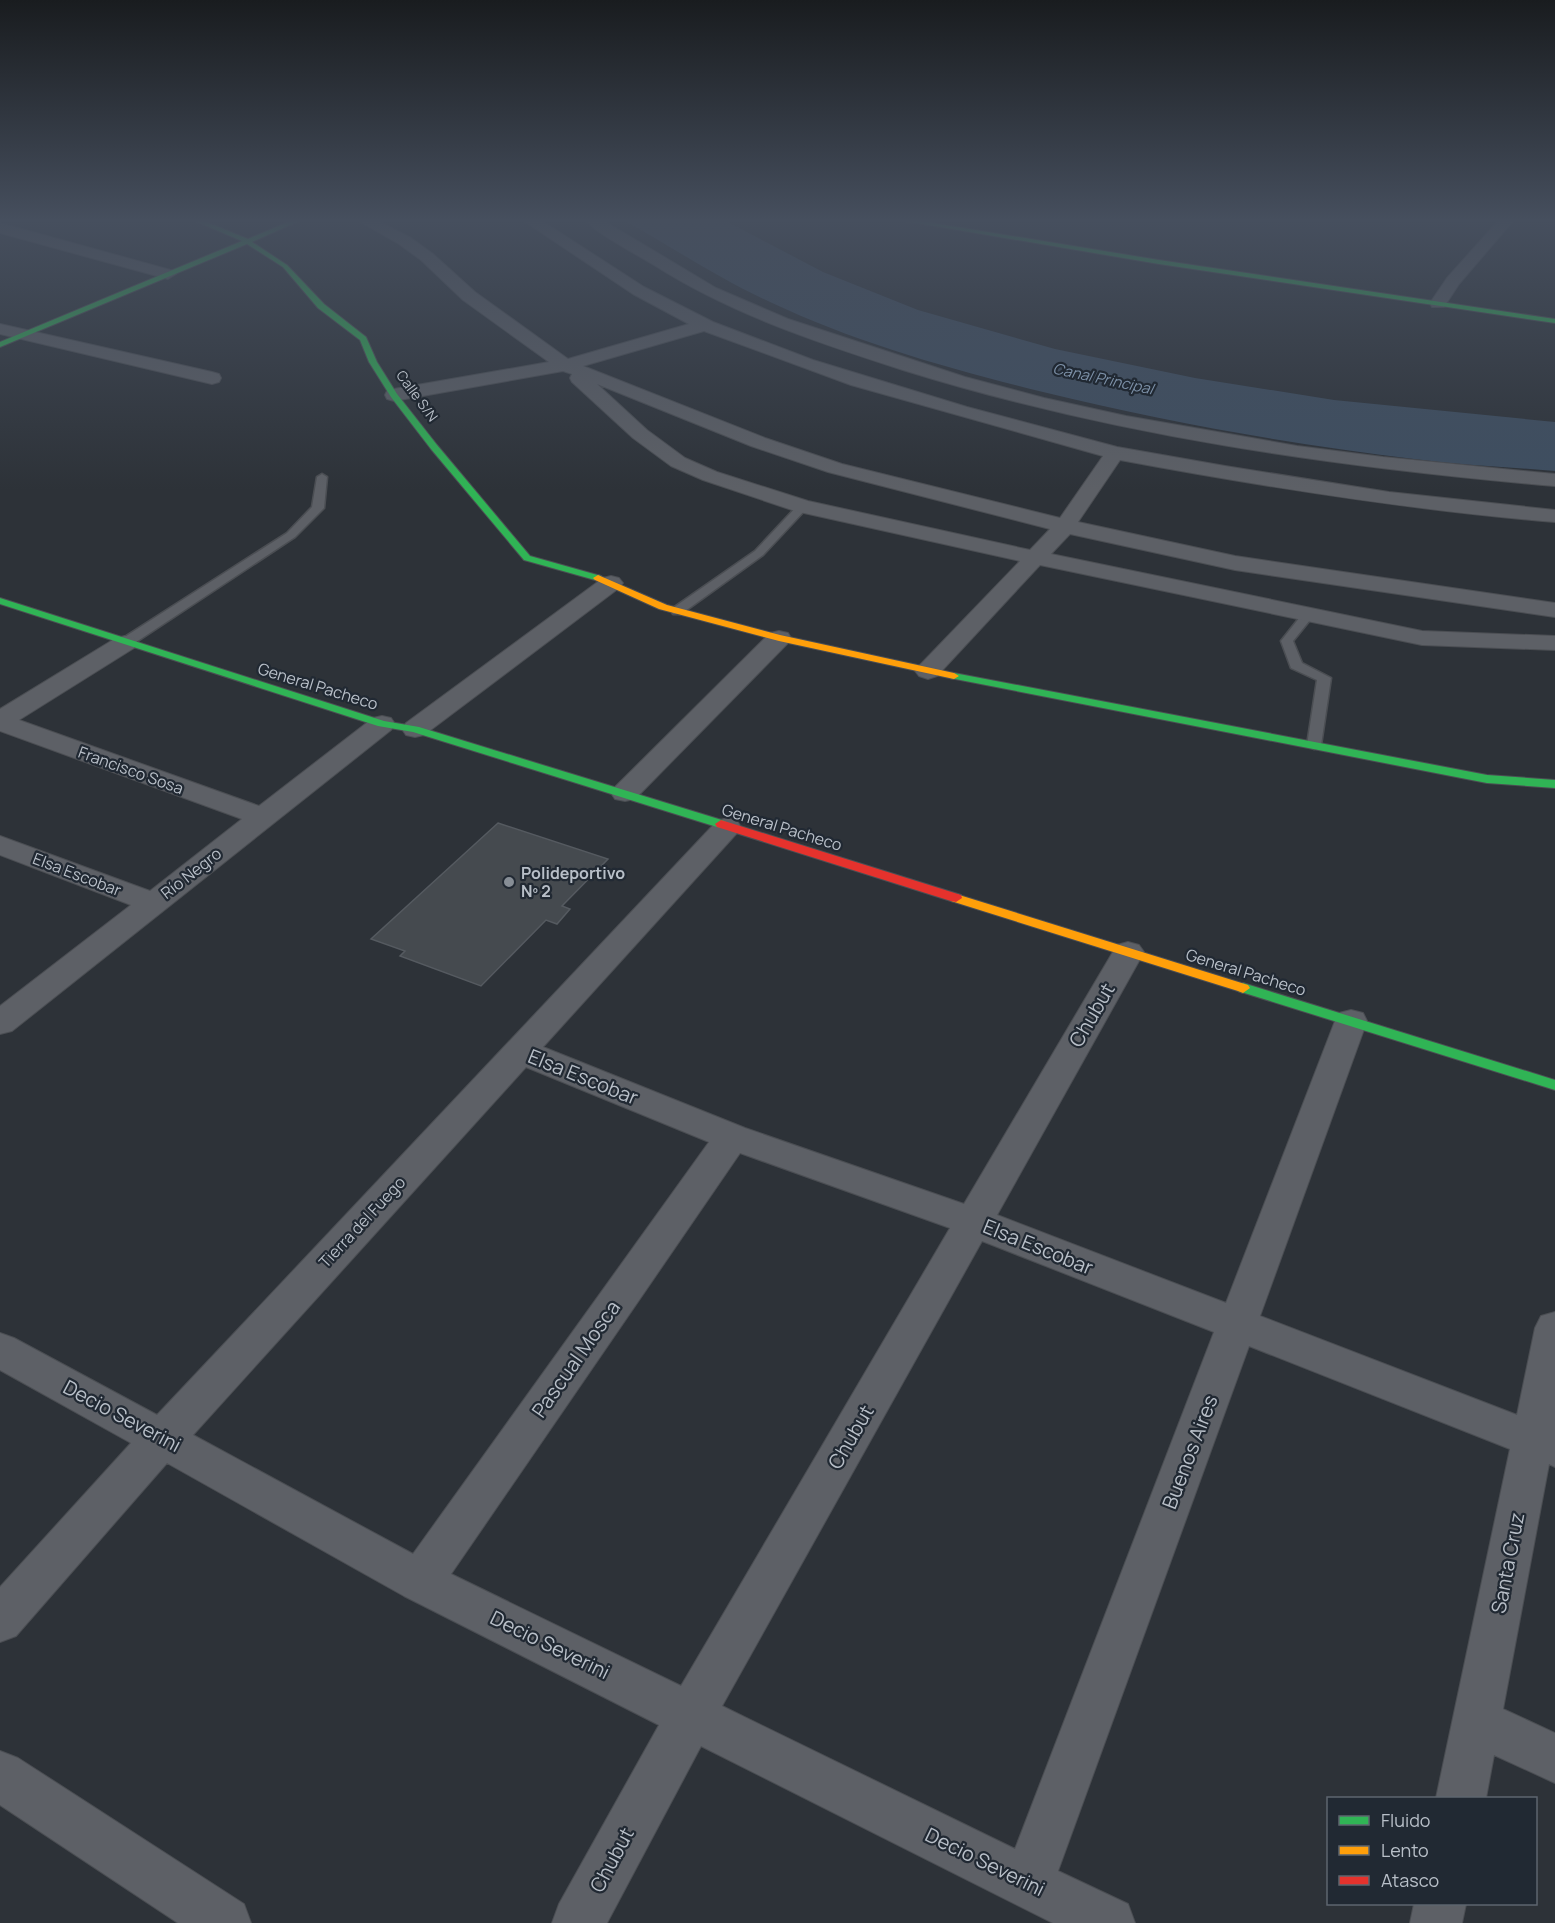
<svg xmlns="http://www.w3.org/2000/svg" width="1555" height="1923" viewBox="0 0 1555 1923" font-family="Manrope,sans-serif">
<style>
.water{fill:#3e4e60}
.building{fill:#454a4f;stroke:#555a60;stroke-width:1.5}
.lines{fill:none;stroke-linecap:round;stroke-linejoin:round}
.lane-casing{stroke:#4b4e53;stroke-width:3}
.street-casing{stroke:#4b4e53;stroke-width:2}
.fast-casing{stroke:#4b4e53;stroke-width:2}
.slow-casing{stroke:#4b4e53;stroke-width:2}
.jam-casing{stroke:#4b4e53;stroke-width:2}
.lane{fill:#5d6066;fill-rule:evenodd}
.street{fill:#5d6066;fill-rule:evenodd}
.fast{fill:#30b455;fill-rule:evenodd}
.slow{fill:#ff9f0a;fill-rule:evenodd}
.jam{fill:#e5322d;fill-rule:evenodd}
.poi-dot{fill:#878e96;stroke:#212933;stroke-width:2}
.labels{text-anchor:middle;stroke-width:4.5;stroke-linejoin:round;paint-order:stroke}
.far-street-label{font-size:14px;fill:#b8bfc8;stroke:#212933}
.far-water-label{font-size:15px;font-style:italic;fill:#7d91a8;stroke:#212933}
.street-label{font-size:16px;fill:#b8bfc8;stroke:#212933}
.poi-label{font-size:16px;font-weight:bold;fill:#b8bfc8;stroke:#212933;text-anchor:start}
.near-street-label{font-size:20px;fill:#b8bfc8;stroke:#212933}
</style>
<rect width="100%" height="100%" fill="#2d3238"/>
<path class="water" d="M625 221H726L823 272 918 310 1055 349 1195 378 1334 400 1555 422V471C1508 467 1461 465 1414 459 1290 444 1165 422 1043 392 950 369 857 343 770 302 719 279 674 248 625 221Z"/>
<path class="building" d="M498 823 608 859 562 906 570 909 557 924 546 920 481 986 400 956 405 951 371 939Z"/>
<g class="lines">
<g class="lane-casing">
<path id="lane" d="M322 474 327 477 324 508 295 537 130 646H120L119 643 120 640 287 533 312 507 317 477Z
M803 503 809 506 807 508 763 555 681 614H673L671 611 673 608 755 551 799 504Z
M1308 611 1314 615 1293 641 1302 663 1331 678 1321 745 1314 749 1307 745 1317 680 1291 668 1281 641 1304 612Z"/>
</g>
<g class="street-casing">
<path id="street" d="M359 221H378L411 238 433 254 475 292 568 359 689 324 633 294 524 221H542L644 287 713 322 813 360 967 407 1117 447 1225 466 1389 492 1555 510V522C1409 510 1265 487 1120 460L1078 522 1235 556 1555 603V617L1235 570 1070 534 1051 554 1422 631 1555 636V650L1422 645 1040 565 937 676 928 679 919 676 915 671 919 666 1020 561 795 511 703 480 671 466 633 438 572 382 570 378 572 374 563 371 394 401 387 399 385 395 387 391 394 389 549 362 463 300 421 260 399 244ZM704 331 851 385 1103 456 1060 518 842 464 765 438 583 366ZM597 384 751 446 828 472 1050 529 1030 550 808 501 717 472 685 458 647 430Z
M586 221H604L716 288 788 319 965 377 1044 398 1126 416 1297 446 1383 457 1555 474V486C1334 467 1115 436 903 370 816 342 731 314 654 265 638 255 596 233 586 221Z
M1498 221H1513L1459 284 1444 307H1432L1430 303 1447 278Z
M0 223 174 271 176 274 168 279 0 233Z
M0 324 212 372 219 374 221 378 219 382 212 384 0 334Z
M611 576 619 578 623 583 619 588 424 735 415 737 406 735 402 729 406 723 603 578Z
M779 631 788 633 791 638 788 643 635 799 625 801 615 799 611 793 615 787 770 633Z
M125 636 134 638 137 643 134 648 19 720 259 806 373 718 382 716 391 718 395 724 391 730 12 1031 0 1034V1006L131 905 0 855V836L150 891 242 819 0 731V709L116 638Z
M727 818 737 821 741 827 737 833 543 1047 745 1128 964 1204 1117 945 1128 942 1139 945 1144 952 997 1215 1226 1303 1335 1021 1339 1013 1351 1010 1363 1013 1367 1021 1260 1316 1517 1415 1535 1328 1541 1316 1555 1312V1467L1549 1464 1503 1709 1555 1733V1783L1494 1755 1486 1798H1436L1510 1449 1249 1346 1058 1871 1128 1904 1135 1923H1053L701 1746 607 1923H552L559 1904 659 1725 404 1596 167 1463 16 1636 0 1642V1587L131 1443 0 1370V1333L14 1338 157 1415 717 821ZM526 1067 709 1142 413 1554 193 1435ZM740 1153 950 1228 681 1686 451 1574ZM982 1241 1214 1332 1015 1849 722 1706Z
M0 1751 18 1758 244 1904 251 1923H178L0 1805Z
M1414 1904H1466L1462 1923H1410Z"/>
</g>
<g class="fast-casing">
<path id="fast" d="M195 221H204L248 239 290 221H299L252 242 287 265 324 304 366 337 377 362 397 394 437 445 530 556 601 576V580H595L524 560 431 449 391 397 369 362 360 340 318 308 283 267 247 244 0 347V342L242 241Z
M905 221H921L1159 260 1555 319V323L1159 264Z
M0 598 384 721 419 727 725 821 727 824 721 828 717 827 413 732 378 726 0 604Z
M954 673 1487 775 1555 780V788L1487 783 950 678V674Z
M1243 983 1555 1080V1090L1238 991 1236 988Z"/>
</g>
<g class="slow-casing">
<path id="slow" d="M598 575 667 605 780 635 954 673 959 676 954 679 779 641 659 609 595 580 593 578Z
M956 894 1248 985 1250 988 1243 993 1238 991 951 901 950 898Z"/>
</g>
<g class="jam-casing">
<path id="jam" d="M721 820 961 895 962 898 956 902 951 901 717 827 715 824Z"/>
</g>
<use href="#lane" class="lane"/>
<use href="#street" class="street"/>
<use href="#fast" class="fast"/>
<use href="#slow" class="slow"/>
<use href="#jam" class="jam"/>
</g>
<linearGradient id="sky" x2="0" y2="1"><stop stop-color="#191c1f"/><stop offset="0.45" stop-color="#464f5e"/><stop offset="1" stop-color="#464f5e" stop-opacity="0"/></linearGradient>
<rect width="1555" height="490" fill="url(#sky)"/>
<circle class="poi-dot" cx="509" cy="882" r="6"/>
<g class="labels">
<g class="far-street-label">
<text transform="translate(417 396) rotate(54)" y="5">Calle S/N</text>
</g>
<g class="far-water-label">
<text transform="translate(1103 379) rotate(12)" y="5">Canal Principal</text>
</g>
<g class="street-label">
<text transform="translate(318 686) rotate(17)" y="6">General Pacheco</text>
<text transform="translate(131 770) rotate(20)" y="6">Francisco Sosa</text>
<text transform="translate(782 827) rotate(17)" y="6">General Pacheco</text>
<text transform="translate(191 873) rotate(-38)" y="6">Río Negro</text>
<text transform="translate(77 874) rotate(21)" y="6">Elsa Escobar</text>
<text transform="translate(1246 972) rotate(17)" y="6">General Pacheco</text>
<text transform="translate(362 1222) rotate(-47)" y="6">Tierra del Fuego</text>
</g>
<g class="poi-label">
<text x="521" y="879">Polideportivo<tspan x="521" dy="18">Nº 2</tspan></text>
</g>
<g class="near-street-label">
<text transform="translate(1092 1015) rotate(-60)" y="7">Chubut</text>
<text transform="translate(583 1077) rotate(22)" y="7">Elsa Escobar</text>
<text transform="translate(1038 1247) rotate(22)" y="7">Elsa Escobar</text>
<text transform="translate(576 1359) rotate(-55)" y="7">Pascual Mosca</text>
<text transform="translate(122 1416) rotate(28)" y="7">Decio Severini</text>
<text transform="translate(851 1437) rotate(-60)" y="7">Chubut</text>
<text transform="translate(1190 1452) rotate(-69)" y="7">Buenos Aires</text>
<text transform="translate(1508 1563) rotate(-79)" y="7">Santa Cruz</text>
<text transform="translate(550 1645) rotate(26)" y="7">Decio Severini</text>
<text transform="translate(612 1860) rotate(-62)" y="7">Chubut</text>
<text transform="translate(985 1862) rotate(26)" y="7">Decio Severini</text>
</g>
</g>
<rect x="1327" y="1797" width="210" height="108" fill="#212933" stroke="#5d656f" stroke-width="1.5"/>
<rect x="1339" y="1816" width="30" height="9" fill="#30b455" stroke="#5d656f" stroke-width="1.5"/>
<text x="1381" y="1827" font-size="18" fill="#b8bfc8">Fluido</text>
<rect x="1339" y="1846" width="30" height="9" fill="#ff9f0a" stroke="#5d656f" stroke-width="1.5"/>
<text x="1381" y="1857" font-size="18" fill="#b8bfc8">Lento</text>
<rect x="1339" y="1876" width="30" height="9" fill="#e5322d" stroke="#5d656f" stroke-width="1.5"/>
<text x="1381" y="1887" font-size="18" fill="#b8bfc8">Atasco</text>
</svg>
